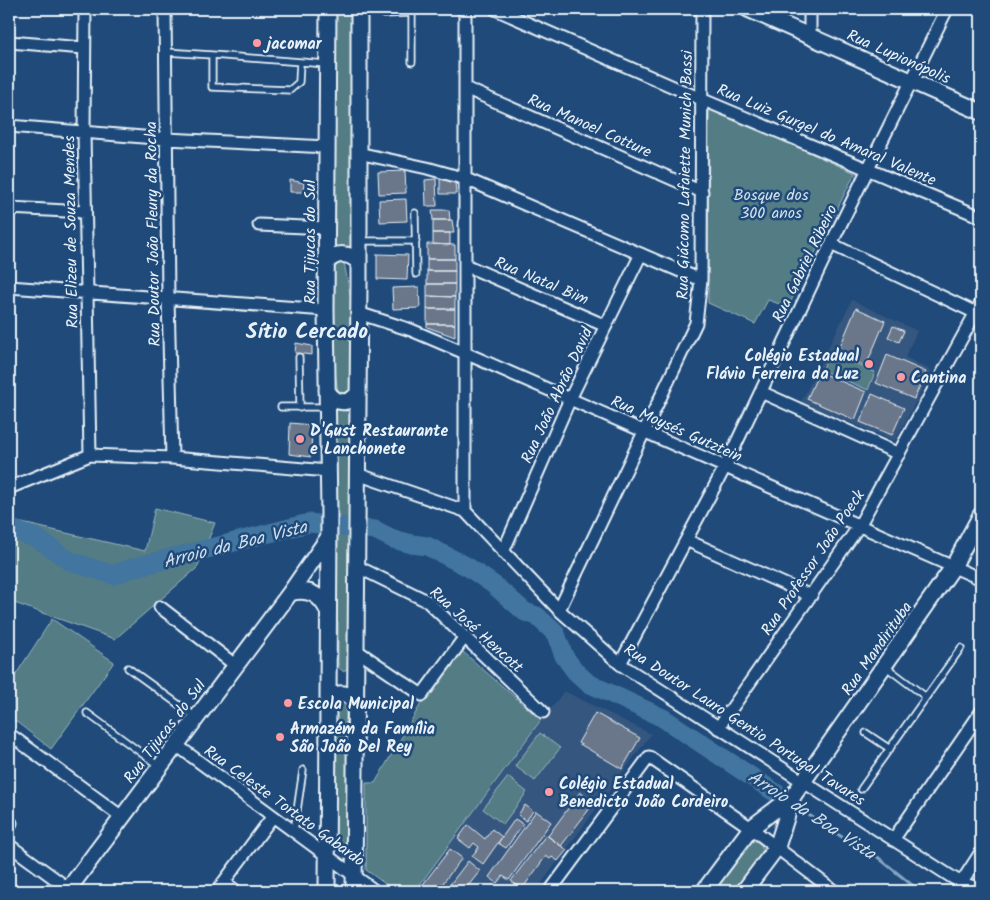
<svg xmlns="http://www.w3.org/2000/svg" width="990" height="900" viewBox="0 0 990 900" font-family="Kalam,sans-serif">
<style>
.built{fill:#36577e}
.green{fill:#527c84;stroke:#9db6be}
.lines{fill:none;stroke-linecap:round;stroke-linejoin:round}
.stream{stroke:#84a6c3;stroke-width:3}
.river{stroke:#42749f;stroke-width:19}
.building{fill:#6a7689;stroke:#e8f1f8}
.lane-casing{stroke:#e8f1f8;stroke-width:9}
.street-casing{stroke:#e8f1f8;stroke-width:15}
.secondary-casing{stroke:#e8f1f8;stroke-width:19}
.lane{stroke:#1f4a7a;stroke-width:5.5}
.street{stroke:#1f4a7a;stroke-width:11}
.secondary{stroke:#1f4a7a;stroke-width:15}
.poi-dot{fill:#ff9aa2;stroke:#1f4a7a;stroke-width:2}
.labels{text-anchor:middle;stroke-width:5;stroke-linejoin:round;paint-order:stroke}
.poi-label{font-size:16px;font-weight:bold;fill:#e8f1f8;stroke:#1f4a7a;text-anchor:start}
.street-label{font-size:16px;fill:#e8f1f8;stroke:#1f4a7a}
.park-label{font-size:16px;fill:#d2dfe7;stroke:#1f4a7a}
.water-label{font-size:18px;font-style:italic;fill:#cfdeeb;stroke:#1f4a7a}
.district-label{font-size:21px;font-weight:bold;fill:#e8f1f8;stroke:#1f4a7a}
</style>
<rect width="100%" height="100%" fill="#1f4a7a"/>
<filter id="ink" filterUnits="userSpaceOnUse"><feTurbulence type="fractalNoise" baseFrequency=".02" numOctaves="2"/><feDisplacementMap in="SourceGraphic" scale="10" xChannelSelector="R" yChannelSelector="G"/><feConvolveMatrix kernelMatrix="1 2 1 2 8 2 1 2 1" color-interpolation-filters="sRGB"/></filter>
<g filter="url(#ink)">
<path class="built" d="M852 300 917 331 905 357 932 371 895 441 801 402Z
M564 691 651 734 536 891H415Z"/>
<path class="green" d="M334 9H351L352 252 341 247H333Z
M709 108 855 173 788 307 768 300 755 324 708 303Z
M336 259 344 262 352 305V392L350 395 339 394 338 392 332 352 331 265Z
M830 353 875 372 868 390 822 370Z
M333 410H351L349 667 344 672 338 667V623L334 603Z
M155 508 215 523 197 568 115 639 9 601V520L145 551Z
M52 619 114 662 51 749 9 716V685Z
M462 651 541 720 415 891H395L366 870V783H375L422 702Z
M342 701 346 704V751L349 774 348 855 334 845 335 704Z
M540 733 560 748 535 781 515 766Z
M508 777 527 792 503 824 483 809Z
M749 841H756L761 845 764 855 737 891H710Z"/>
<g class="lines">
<path class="stream" d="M794 805 857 847 869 850 912 885 924 891"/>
<path class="river" d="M9 528 38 539 70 561 113 575 132 568 309 523 375 530 393 539 412 544 427 546 468 567 494 585 525 612 537 616 556 634 564 656 575 671 588 683 663 718 779 795"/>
</g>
<path class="building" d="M405 171 406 193 379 194 378 172Z
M440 176 455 181 456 194H440Z
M436 179 437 206H426L425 180Z
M290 180 304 183 303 192H290Z
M406 199 407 221 380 222 379 200Z
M432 210H449L450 220H433Z
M433 220H452L454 233H433Z
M433 233H450V245L433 244Z
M427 244 455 245V259H427Z
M377 254 408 255 407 280 377 279Z
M427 259H455V271H427Z
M427 271H455V284H427Z
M427 284H455V297L427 296Z
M419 287 420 308 393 309 392 288Z
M427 296 455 297V309H427Z
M856 308 885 321 866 366 837 354Z
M427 309H455V324H427Z
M427 324H455V337L427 327Z
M893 326 904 331 899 342 888 337Z
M296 343 312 346V355L295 353Z
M887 355 926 372 914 399 876 383Z
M819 372 866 392 855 420 807 399Z
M872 394 904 408 892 435 860 422Z
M290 423 312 425 311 457 289 454Z
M595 713 640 738 622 769 578 743Z
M580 792 594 803 561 846 548 836Z
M525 805 533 811 526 821 518 815Z
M536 811 551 822 509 880 503 876 497 883 489 877Z
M515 819 523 824 506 848 498 843Z
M468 825 485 839 492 829 502 837 483 864 472 856 479 847 474 843 470 848 458 839Z
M546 835 567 850 558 861 552 857 550 859 546 856 522 889 511 881Z
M450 849 462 858 437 891H418Z
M468 861 480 871 464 891H445Z"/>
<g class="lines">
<g class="lane-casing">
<path id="lane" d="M412 9V62
M384 14 412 13
M166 52 212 55
M300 62 299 82 290 90 212 87V55L326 64
M415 213 416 274
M361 241H416
M299 357 300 408
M281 407H327
M885 666 926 697
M128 668 196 717
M87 713 159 766
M866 733 890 749
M861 789 961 648
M294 831 303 770"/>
</g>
<g class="street-casing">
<path id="street" d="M85 9 84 132 90 455
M165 9 168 298 172 458
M495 9 701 99 981 217
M810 9V36
M9 42 84 48
M465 88 702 192
M9 126 167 139 327 147
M358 153 427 168 466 179 701 280
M9 208 85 212
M259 225 327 228
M831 244 976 313
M465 265 606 326
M9 287 326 310
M358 313 411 330 465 353 981 579
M761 392 899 454
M357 474 465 511 559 610 620 664 961 883 981 889
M9 488 90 455 172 458 328 471
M465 511V9
M686 540 811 596
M503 552 570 399 641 254
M356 566 427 601 543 712
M160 607 235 665
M559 610 696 323 701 280 702 9
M356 650 422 695 464 638
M620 664 725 467 831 244 947 9
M718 728 859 526 981 303
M9 734 122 817
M175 744 375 891
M9 826 11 823
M893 840 981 712
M9 845 69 889
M224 882 236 891
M961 883 981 852
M217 891 273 816
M550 891 649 757 751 828 834 891"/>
</g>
<g class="secondary-casing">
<path id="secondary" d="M748 9 981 112
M327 262C336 252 350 252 359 263
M327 390C334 404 349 406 358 393
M290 593C308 588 320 594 328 611
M328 705C333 690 350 690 356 705
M67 891 290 593 328 538
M327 891 329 513 326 310 328 9
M354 891 359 284V9
M704 891 751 828 793 796 953 567 981 515
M744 891 777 847 793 796"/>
</g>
<use href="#lane" class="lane"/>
<use href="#street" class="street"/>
<use href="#secondary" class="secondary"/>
</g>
</g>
<g class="poi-dot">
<circle cx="257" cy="43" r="5"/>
<circle cx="869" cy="364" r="5"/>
<circle cx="901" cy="377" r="5"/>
<circle cx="300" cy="439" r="5"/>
<circle cx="288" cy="703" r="5"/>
<circle cx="280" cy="737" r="5"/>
<circle cx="549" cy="792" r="5"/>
</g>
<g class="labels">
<g class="poi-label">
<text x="267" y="49">jacomar</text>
<text x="859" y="361" text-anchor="end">Colégio Estadual<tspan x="859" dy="18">Flávio Ferreira da Luz</tspan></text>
<text x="911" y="383">Cantina</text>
<text x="310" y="436">D'Gust Restaurante<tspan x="310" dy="18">e Lanchonete</tspan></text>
<text x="298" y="709">Escola Municipal</text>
<text x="290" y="734">Armazém da Família<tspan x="290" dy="18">São João Del Rey</tspan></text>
<text x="559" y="789">Colégio Estadual<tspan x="559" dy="18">Benedicto João Cordeiro</tspan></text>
</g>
<g class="street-label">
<text transform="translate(899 56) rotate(24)" y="6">Rua Lupionópolis</text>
<text transform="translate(590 125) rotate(24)" y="6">Rua Manoel Cotture</text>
<text transform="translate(827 134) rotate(23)" y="6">Rua Luiz Gurgel do Amaral Valente</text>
<text transform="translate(684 175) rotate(-89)" y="6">Rua Giácomo Lafaiette Munich Bassi</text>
<text transform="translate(70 232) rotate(-91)" y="6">Rua Elizeu de Souza Mendes</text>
<text transform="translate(152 234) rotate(-91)" y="6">Rua Doutor João Fleury da Rocha</text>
<text transform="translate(309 242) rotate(-90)" y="6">Rua Tijucas do Sul</text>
<text transform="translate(804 263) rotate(-64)" y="6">Rua Gabriel Ribeiro</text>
<text transform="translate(542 280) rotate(23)" y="6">Rua Natal Bim</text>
<text transform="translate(556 395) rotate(-65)" y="6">Rua João Abrão David</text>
<text transform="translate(677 428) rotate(24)" y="6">Rua Moysés Gutztein</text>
<text transform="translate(812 562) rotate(-56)" y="6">Rua Professor João Poeck</text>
<text transform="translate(477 629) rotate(42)" y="6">Rua José Hencott</text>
<text transform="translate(876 648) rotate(-55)" y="6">Rua Mandirituba</text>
<text transform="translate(745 724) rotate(33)" y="6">Rua Doutor Lauro Gentio Portugal Tavares</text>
<text transform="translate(164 731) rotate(-53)" y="6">Rua Tijucas do Sul</text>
<text transform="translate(285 805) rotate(36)" y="6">Rua Celeste Tortato Gabardo</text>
</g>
<g class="park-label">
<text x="771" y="200">Bosque dos<tspan x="771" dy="18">300 anos</tspan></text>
</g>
<g class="water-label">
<text transform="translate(235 544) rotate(-14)" y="6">Arroio da Boa Vista</text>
<text transform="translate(812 815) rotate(33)" y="6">Arroio da Boa Vista</text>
</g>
<g class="district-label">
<text x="307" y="338">Sítio Cercado</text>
</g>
</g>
<rect width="990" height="900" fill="none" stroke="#1f4a7a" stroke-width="30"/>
<rect x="15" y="15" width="960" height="870" fill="none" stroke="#e8f1f8" stroke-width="2" filter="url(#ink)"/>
</svg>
